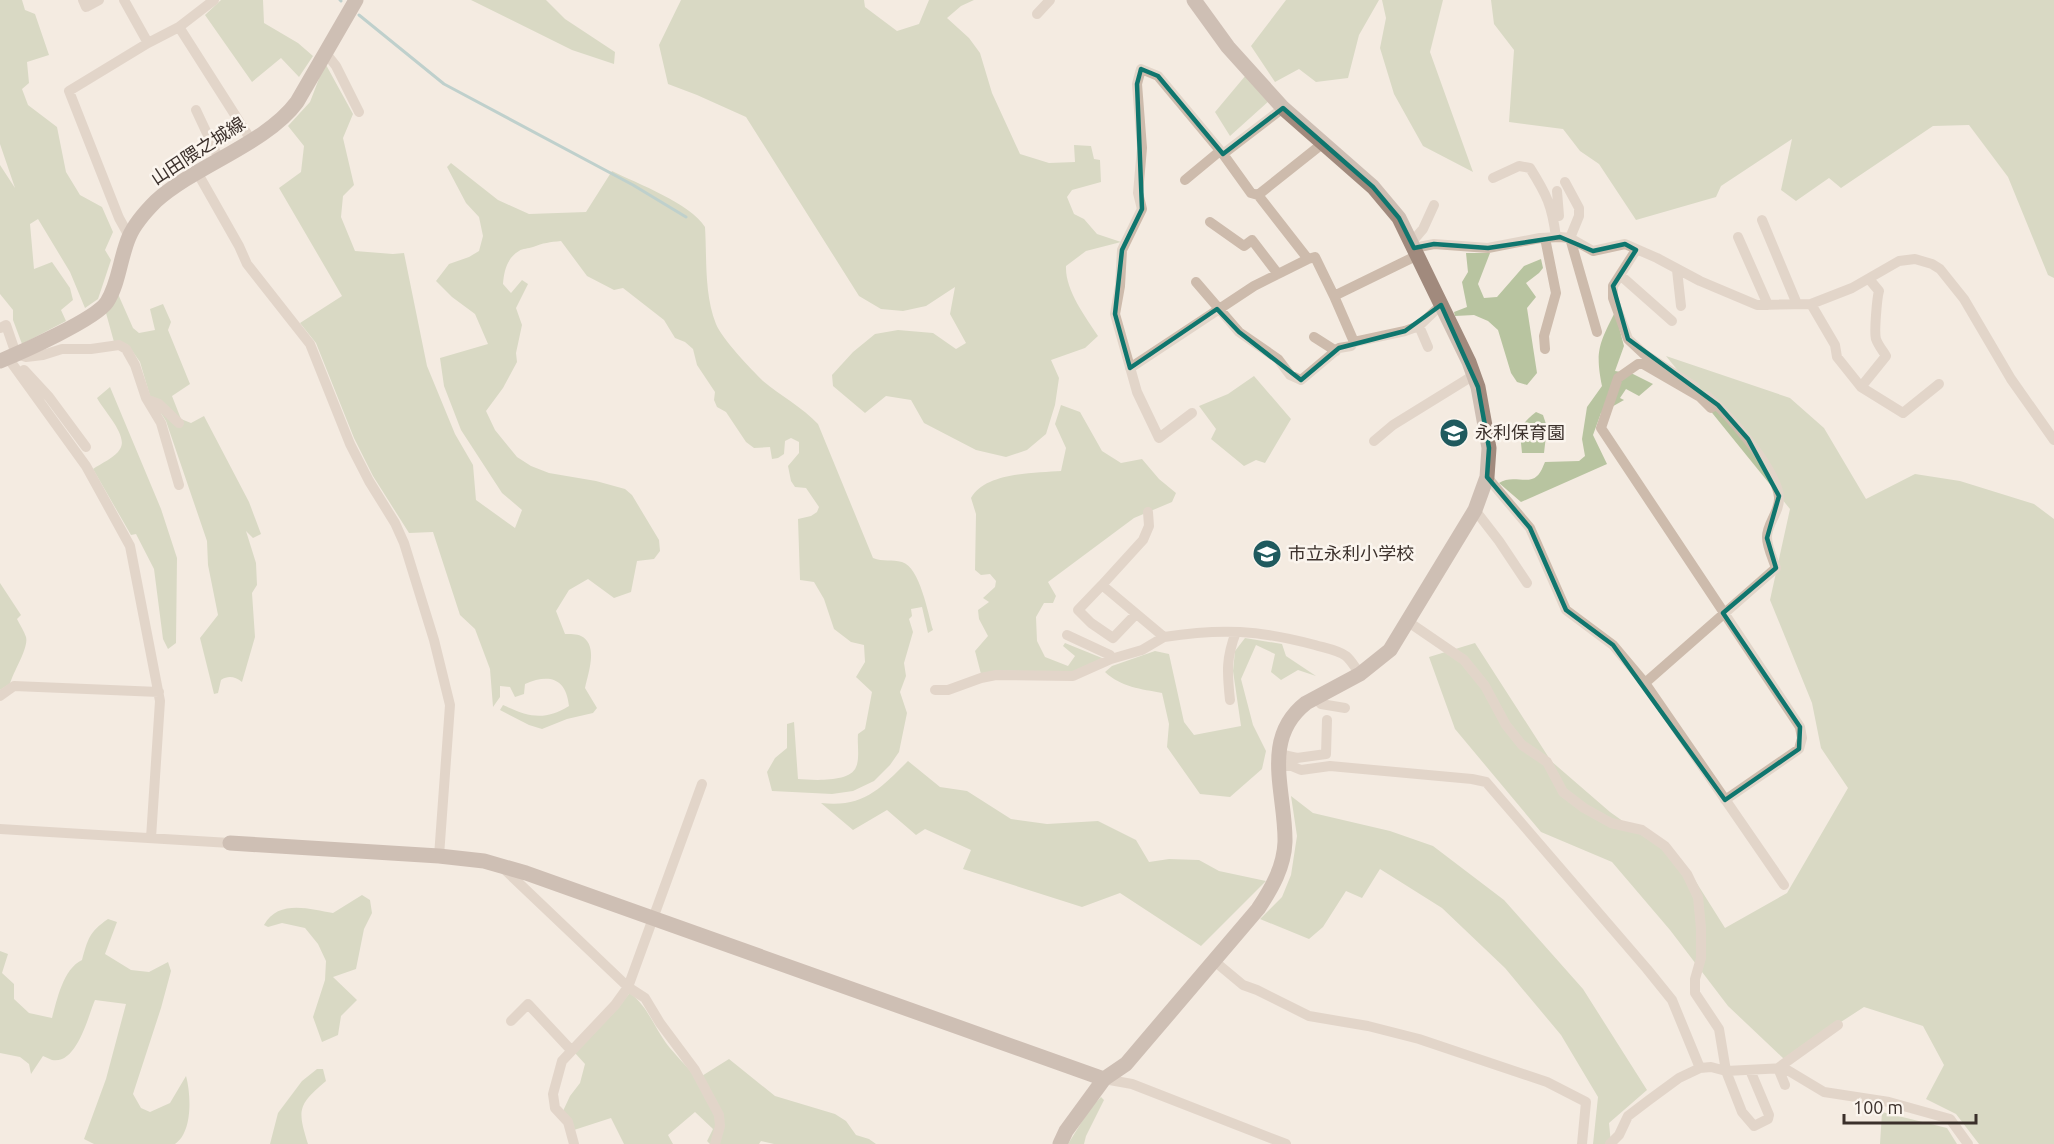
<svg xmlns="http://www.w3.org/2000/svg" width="2054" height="1144" viewBox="0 0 2054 1144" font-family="Ubuntu,'Noto Sans JP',sans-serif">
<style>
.green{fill:#b8c4a0}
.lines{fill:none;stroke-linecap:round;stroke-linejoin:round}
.stream{stroke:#7fb0b2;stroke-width:3}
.street{stroke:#cdbbac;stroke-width:10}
.secondary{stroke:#a18a7d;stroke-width:15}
.marked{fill:none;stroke:#0f766e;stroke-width:4.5;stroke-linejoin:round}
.labels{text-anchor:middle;stroke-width:5;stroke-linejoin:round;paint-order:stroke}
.street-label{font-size:18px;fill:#3b302b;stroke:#fbf5ee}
.poi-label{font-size:18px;fill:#3b302b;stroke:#fbf5ee;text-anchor:start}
</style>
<rect width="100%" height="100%" fill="#f4ebe1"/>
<path class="green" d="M0 0H22L25 10 35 14 49 55 27 62 29 83 22 89 28 105 57 127 66 172 80 195 102 207 113 232 105 250 111 260 98 299 85 308 70 272 38 219 30 224 34 269 52 262 70 288 73 300 61 310 66 321 22 344 13 320V310L0 294V165L15 188 0 144Z
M221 0H263L264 23 298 43 313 56 299 77 281 58 252 82 205 15Z
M471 0H546L565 19 615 52 614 64 572 50Z
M681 0H864L865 7 897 31 919 24 929 0H974L961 6 947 18 969 38 980 53 992 93 1020 154 1049 163 1075 162 1074 145 1091 146 1094 159 1100 160 1101 182 1072 190 1067 197 1074 214 1084 219 1097 234 1121 242 1086 251 1066 266C1065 290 1085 316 1098 336L1085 348 1051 360 1059 378 1055 405 1046 434 1027 450 1006 457 976 450 924 423 911 400 886 396 865 413 833 386 832 375 853 352 875 334 898 330 933 333 956 349 966 343 950 314 955 287 926 306 903 311 881 309 859 296 746 117 697 95 668 84 659 45Z
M1286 0H1379L1359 35 1348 78 1316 82 1299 69 1275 82 1251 46Z
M1382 0H1443L1430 52 1473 172 1423 146 1394 94 1380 48 1386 18Z
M1491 0H2054V278L2048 275 2008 177 1969 125 1933 126 1841 188 1829 178 1796 201 1781 190 1792 139 1721 186 1716 197 1636 220 1599 164 1580 151 1563 129 1509 122 1514 50 1494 24Z
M325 63 353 114 343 138 354 185 343 196 341 217 355 251 393 254 404 253 427 366 455 434 473 465 476 500 515 528 522 510 502 493 461 430 444 386 440 358 488 344 475 314 452 297 436 281 449 264 469 257 479 251 483 236 479 217 466 203 447 167 451 163 498 200 529 214 586 212 612 171C638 184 690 203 705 227 707 258 704 294 716 324 722 339 751 369 763 381 781 396 802 407 818 424L873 558C883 562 892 559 902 562 920 567 928 614 933 630L928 633 922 607 911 609 912 616 909 619 913 632 904 663 906 676 900 692 907 713 899 752 890 765 874 781 853 791 832 794 772 791 767 772 775 758 787 748V724L794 722 798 779C812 780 850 783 856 767 860 759 857 743 858 734L865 729 872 692 856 677 865 662 864 645 851 642 834 629 824 599 814 582 800 580 798 519 811 516 817 512 819 507 806 488 795 487 791 481 788 466 799 453V442L791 438 785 441 784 454 778 458 772 459 770 447 754 448 746 442 726 412 717 407 714 400 715 392 697 365 693 349 685 342 675 338 664 320 623 288 614 290 587 276 561 241C550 242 543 243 533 247 528 249 523 248 519 251 507 258 504 271 503 284L511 293 522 280 528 284 516 308 522 325 516 353 517 362 503 388 486 411 495 430 517 457 531 466 549 473 596 481 625 489 632 495 659 540 660 551 654 559 637 561 631 592 614 598 588 579 569 590 556 611 565 634C570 634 577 634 581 636 599 645 588 673 585 688L597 708 593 713 567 719 542 729 529 725 500 710 503 705C527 716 543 722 569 706 566 677 548 674 525 684L524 694 515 697 510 687 500 686V697L493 707 490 669 475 629 460 615 433 532 409 533 373 476 354 438 316 343 300 323 342 296 279 188 301 172 304 146 288 126 310 102Z
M1246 75 1270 100 1230 136 1215 112Z
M1466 253H1490L1478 284 1484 298 1497 297 1524 266 1541 259 1543 268 1539 273 1526 283 1536 297 1527 308 1537 373 1527 385 1517 382 1511 373 1498 330 1488 321 1474 315 1455 316 1454 312 1467 307 1462 282 1468 272Z
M118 294 133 328 139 333 155 330 150 309 163 304 171 322 168 330 190 384 172 396 181 419 191 423 204 416 249 502 261 534 253 538 246 531 256 563 257 585 252 593 255 637 242 682C235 677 229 675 221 680L218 693 214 694 200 638 218 615 208 565 207 541 166 421 150 396 140 362 128 345 114 342 106 313Z
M1615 312 1624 346 1615 371 1633 374 1653 384 1639 396 1626 389 1620 398 1624 400 1601 413 1593 435 1607 464 1521 502 1499 483C1512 474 1528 485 1537 476 1541 473 1543 466 1545 462L1579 461 1585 456 1582 439 1587 407 1602 386C1595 351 1599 344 1615 312Z
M1666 356 1790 398 1824 428 1866 499 1915 474 1960 481 2034 504 2054 519V1144H1979L1956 1114 1926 1099 1944 1065 1923 1026 1864 1007 1784 1059 1728 1006 1670 930 1612 862 1541 832 1455 729 1429 657 1475 643 1551 761 1610 812 1686 866 1725 928 1787 893 1848 788 1821 748 1812 703 1770 600 1790 509Z
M1254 376 1291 419 1265 463 1256 460 1244 466 1211 439 1216 429 1199 406 1228 394Z
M110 387 161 509 177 558 176 643 168 649 163 639 154 569 136 534 131 535 93 469C100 464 116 457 120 449 129 436 103 410 97 398Z
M1061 405 1080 412 1102 451 1121 463 1142 459 1159 479 1176 493 1172 502 1134 518 1048 582 1056 596 1053 603H1044L1036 617 1037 641 1045 657 1068 666 1075 656 1063 646 1065 643 1102 658 1073 673 981 674 975 651 988 636 979 619 978 610 989 602 983 598 995 587 996 581 990 574 981 575 975 570 976 514 971 498C985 472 1035 473 1061 471L1066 448 1055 424Z
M1536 412 1543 415 1547 427 1544 453H1522C1520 430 1517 427 1536 412Z
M0 583 21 615 17 619C20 625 24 631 26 637 29 648 13 672 10 684L0 690Z
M1245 638 1282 644 1286 656 1316 676 1298 670 1281 680 1271 672 1275 654 1256 645 1241 679 1253 725 1266 751 1262 769 1230 797 1200 794 1167 747 1169 724 1162 693C1141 689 1121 687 1105 672L1112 666 1155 651 1169 654 1184 722 1194 735 1241 726 1233 671 1235 651Z
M908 761 940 787 967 791 1011 819 1047 824 1098 821 1136 840 1149 862 1169 859 1199 860 1219 871 1266 881 1201 946 1120 893 1082 907 963 869 971 850 925 829 916 835 887 810 853 830 821 803C863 808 880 789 908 761Z
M1291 796 1313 813 1390 831 1433 846 1504 900 1583 989 1647 1090 1609 1123 1611 1144H1593L1598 1097 1561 1035 1505 968 1442 908 1380 869 1362 898 1346 891 1323 927 1309 939 1260 919 1282 897 1291 875 1297 836Z
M362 895 370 900 372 913 364 929 356 969 333 977 357 1000 341 1016 338 1035 322 1042 313 1017 325 980 326 961 318 944 305 928 282 923 268 927 264 925C278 899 310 909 333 913Z
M108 919 117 922 105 954 131 970 149 972 168 962 171 971 161 1008 133 1094 141 1108 150 1112 170 1103 186 1076C191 1094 193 1132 175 1144H94L84 1139 106 1079 126 1004 95 1000C88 1016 77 1065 52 1060 49 1059 46 1057 43 1056L31 1074 29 1064 20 1057 0 1053V951L8 954 2 973 14 984V999L29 1013 52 1018C57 1000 63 969 82 960 88 939 89 932 108 919Z
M630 993C648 1007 653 1025 666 1043 675 1055 687 1066 697 1079L729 1059 775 1096 835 1114 846 1121 856 1135 869 1139 876 1144H774L761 1141 759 1144H710L707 1141 713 1129 695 1112 668 1135 673 1144H624L611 1118 574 1130 563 1111 570 1096 580 1083 585 1064 575 1053Z
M317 1069H323L326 1081C298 1105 297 1109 308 1144H270L278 1113 302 1081Z
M1101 1097 1104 1100 1086 1136 1084 1144H1068L1091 1107Z
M1882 1112 1947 1128 1957 1144H1880Z"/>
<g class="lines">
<path class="stream" d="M340 0 341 1
M359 15 444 84 633 185 686 217"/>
<path class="street" d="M83 0 86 7 99 0
M124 0 148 43
M1037 14 1050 0
M179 27 251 140
M325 52 336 66 359 112
M196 110 219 159
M1223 154 1283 108
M197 172 239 246 247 264 310 344 350 444 369 481 395 523 404 543 434 640 450 705 439 856
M1493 178 1519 166 1530 168C1547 195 1552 206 1556 237
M1185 180 1220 151
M1565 182 1579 208V216L1570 238 1597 332
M1557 191 1559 216
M1258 195 1308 259 1315 257 1334 296 1418 255
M1762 220 1797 304
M1210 222 1244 246 1252 240 1278 274
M129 236 119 218 69 91 148 43 179 27 214 0
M1738 237 1768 305
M1545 238 1556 293 1544 336 1545 349
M1411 243 1423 229 1434 205
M1414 248 1434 244 1488 248 1540 238 1560 237 1570 238 1593 251 1625 244 1657 258 1700 281 1757 305 1811 304 1852 288 1899 261 1915 259 1932 264 1940 269 1964 299 2011 379 2054 440
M1636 250 1613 286V298L1628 339 1644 354 1695 387
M1677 270 1681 306
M1620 275 1672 321
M1196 282 1239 332 1278 359 1290 375 1301 380 1339 348 1351 346 1354 342 1405 331 1419 326 1441 305
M1334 296 1354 342
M1811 304 1835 345 1837 357 1861 387 1903 413 1939 384
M1419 326 1428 347
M0 328 6 325 16 354 26 357 43 355 62 349H91L119 345 126 349 135 365 146 398 161 423 179 485
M1314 337 1336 351
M8 358 86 466 130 546 160 701 151 838
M1130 368 1254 286 1308 259
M24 370 49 397 86 447
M1861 387 1886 356C1883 351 1878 345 1876 339 1874 332 1877 298 1879 291L1869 279
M148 400 159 404 179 423
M1711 408 1700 397 1643 364H1638L1618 378 1601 428 1800 727 1802 738 1799 749 1725 800
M1192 413 1159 438 1137 392 1115 314 1120 286 1122 250 1142 209 1138 193 1142 148 1137 84 1141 69 1158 76 1223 154 1251 193 1258 195 1322 144
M1374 441 1393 425 1474 375
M1487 477 1530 528 1566 610 1613 645 1645 683 1784 885
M1475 510 1499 541 1527 583
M1148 512 1149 526 1143 540 1102 585 1164 637C1222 628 1259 630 1315 645 1325 648 1338 650 1346 656 1351 660 1356 669 1360 674
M1102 585 1078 610 1091 623 1113 638 1136 614
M1407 621 1464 660 1485 686 1506 725 1522 745 1547 762 1563 792 1584 808 1611 823 1642 830 1665 846 1687 874 1698 897 1701 928V958L1695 979V993L1719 1029 1726 1071 1742 1112 1754 1126 1768 1119 1769 1115 1750 1070
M1067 635 1110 655
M1645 683 1776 568C1773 559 1767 547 1767 537 1767 523 1780 512 1779 497 1776 468 1729 415 1707 396
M935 690H948L981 678 996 675 1073 676 1111 659 1142 650 1164 637
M0 696 14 686 159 692
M1316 697 1321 704 1345 708
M1230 700C1227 672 1226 658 1236 632
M1279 754 1297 758 1326 754 1327 720
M1278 768 1289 765 1301 770 1330 766 1472 779 1486 782 1647 969 1672 1000 1700 1068
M0 829 230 843
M503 868 628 987 645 998 660 1023 695 1070 719 1115 720 1126 715 1144
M1213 960 1243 985 1257 990 1309 1016 1368 1026 1419 1039 1547 1082 1586 1102 1582 1144
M511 1021 528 1004 571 1050
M1104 1079 1132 1084 1286 1144
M1785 1085 1778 1068 1838 1025
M574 1144 568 1122 555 1108 553 1094 562 1061 615 1005 628 987 702 784
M1610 1144 1619 1135 1628 1116 1649 1100 1679 1078 1700 1068 1711 1067 1726 1071 1784 1068 1824 1092 1889 1102 1950 1119 1968 1144"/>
<path class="secondary" d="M0 361C22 352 96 319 107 302 119 283 120 258 129 237 134 225 146 211 156 201 196 165 266 144 297 102L356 0
M230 843 439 856 484 861 526 873 1104 1079
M1060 1144 1066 1131 1104 1079 1126 1064 1258 909C1272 888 1284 867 1285 842 1286 793 1260 739 1306 703L1360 674 1390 650 1475 510 1487 477 1489 448 1478 387 1469 362 1399 218 1373 187 1283 108 1228 47 1194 0"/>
</g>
<path d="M0 0H2054V1144H0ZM1141 69 1158 76 1223 154 1283 108 1373 187 1399 218 1414 248 1434 244 1488 248 1560 237 1593 251 1625 244 1636 250 1613 286 1628 339 1718 405 1748 439 1779 496 1767 538 1776 568 1723 613 1800 727 1799 749 1725 800 1613 645 1566 610 1530 528 1487 477 1489 448 1478 387 1441 305 1405 331 1339 348 1301 380 1239 332 1217 309 1130 368 1115 314 1122 250 1142 209 1137 84Z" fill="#f4ebe1" fill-opacity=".55" fill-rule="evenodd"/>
<path class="marked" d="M1141 69 1158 76 1223 154 1283 108 1373 187 1399 218 1414 248 1434 244 1488 248 1560 237 1593 251 1625 244 1636 250 1613 286 1628 339 1718 405 1748 439 1779 496 1767 538 1776 568 1723 613 1800 727 1799 749 1725 800 1613 645 1566 610 1530 528 1487 477 1489 448 1478 387 1441 305 1405 331 1339 348 1301 380 1239 332 1217 309 1130 368 1115 314 1122 250 1142 209 1137 84Z"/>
<defs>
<g id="school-disc" transform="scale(1.5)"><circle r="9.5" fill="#1f5a5e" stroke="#fbf5ee"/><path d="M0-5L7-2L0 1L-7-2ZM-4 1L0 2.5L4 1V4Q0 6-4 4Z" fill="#fff"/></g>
</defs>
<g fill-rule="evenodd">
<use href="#school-disc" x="1454" y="433"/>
<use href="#school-disc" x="1267" y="554"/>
</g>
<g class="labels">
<g class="street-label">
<text transform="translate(198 151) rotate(-33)" y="6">山田隈之城線</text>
</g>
<g class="poi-label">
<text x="1475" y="439">永利保育園</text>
<text x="1288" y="560">市立永利小学校</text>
</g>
</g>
<path d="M1844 1114v9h132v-9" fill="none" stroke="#3b302b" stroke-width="3"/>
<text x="1853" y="1114" font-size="18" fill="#3b302b" stroke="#fbf5ee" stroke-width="4.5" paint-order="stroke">100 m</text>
</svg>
